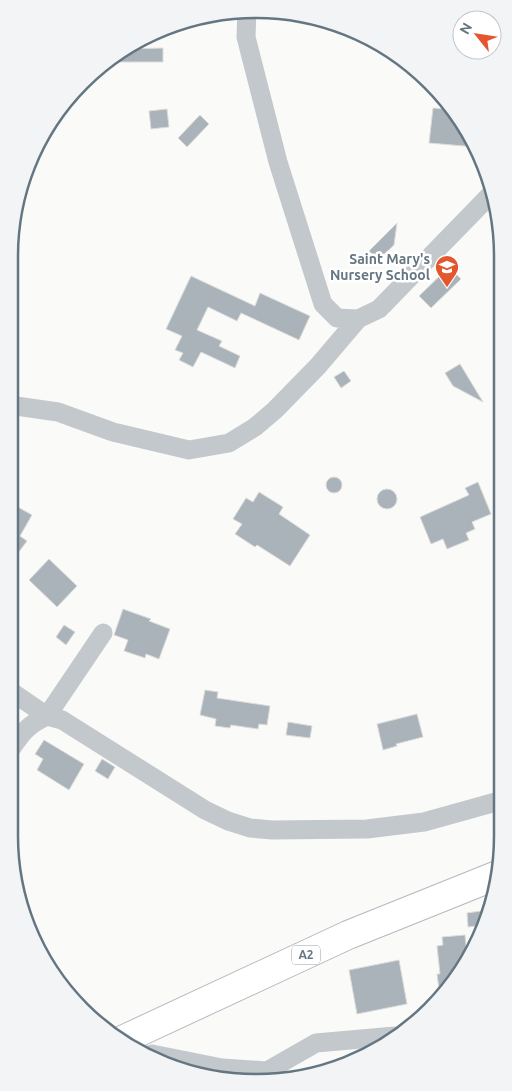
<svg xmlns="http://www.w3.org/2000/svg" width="512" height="1091" viewBox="0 0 512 1091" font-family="Ubuntu,sans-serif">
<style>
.building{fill:#aab3b9;stroke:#dcdcda}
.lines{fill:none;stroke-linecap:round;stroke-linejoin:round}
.trunk-casing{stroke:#b4b9bd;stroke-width:30}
.minor{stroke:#c3c8cc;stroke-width:19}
.trunk{stroke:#fff;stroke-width:28}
.labels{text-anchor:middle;stroke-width:5;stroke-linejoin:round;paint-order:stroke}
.shield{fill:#fff;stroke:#939fa8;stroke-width:1}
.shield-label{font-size:12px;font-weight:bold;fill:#657683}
.poi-label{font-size:14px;font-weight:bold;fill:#657683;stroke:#fff;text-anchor:end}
.rim{fill:none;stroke:#657683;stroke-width:2.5}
</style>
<rect width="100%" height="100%" fill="#fafaf8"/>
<path class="building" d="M163 48V62H110L130 49Z
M433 108 455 110 476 147 429 143Z
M167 109 169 127 151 129 149 111Z
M200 115 209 124 187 147 178 138Z
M397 223 394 245 378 260 369 251Z
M449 267 461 279 431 308 419 296Z
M191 276 255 306 260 293 310 316 299 340 241 313 237 321 208 307 197 330 222 341 219 346 240 356 235 368 201 352 193 367 179 360 183 353 175 350 182 336 166 329Z
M460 364 483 402 453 386 445 373Z
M344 371 351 381 341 388 334 377Z
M326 485a8 8 0 1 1 16 0a8 8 0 1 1-16 0Z
M478 482 491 514 472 522 475 529 466 533 469 540 447 549 443 539 431 544 420 517 469 495 465 488Z
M377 499a10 10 0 1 1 20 0a10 10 0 1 1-20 0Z
M259 492 283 507 279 514 310 535 290 566 257 545 255 547 235 534 242 524 233 519 246 498 253 502Z
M9 502 32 515 20 536 27 541 9 565Z
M49 559 77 586 57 607 29 580Z
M123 609 151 619 149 621 170 629 159 659 146 654 145 658 124 651 128 640 114 635Z
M64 625 75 632 66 645 56 637Z
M205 690 218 692 217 698 270 706 267 725 259 724 258 729 231 725 230 728 215 726 216 719 200 715Z
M417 714 423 737 396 744 397 746 383 750 377 724Z
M288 722 312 726 310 738 286 735Z
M44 740 84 764 69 790 37 770 43 759 35 754Z
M102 759 115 767 108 779 95 771Z
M488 910 485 925 468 927 467 913Z
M465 935 467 956 440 997 437 974H440L437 946 443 945 442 937Z
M399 960 407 1004 357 1014 349 970Z"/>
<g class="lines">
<g class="trunk-casing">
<path id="trunk" d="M120 1041 348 935 495 876"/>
</g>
<path class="minor" d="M247 10 246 37 278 162 323 304 337 318 358 319 379 309 493 192
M9 405 58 412 113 432 189 450 229 443 255 427 275 410 318 366 358 319
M9 690 47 716 103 633
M9 752C21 734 27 725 47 716L62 720 205 810 228 821 250 828 272 830 367 829 424 822 503 800
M152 1054 222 1068 267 1071 316 1043 395 1036"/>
<use href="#trunk" class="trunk"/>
</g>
<defs>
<g id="school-pin" transform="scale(1.25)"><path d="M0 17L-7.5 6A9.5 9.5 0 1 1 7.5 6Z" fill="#e4572e" stroke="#fff"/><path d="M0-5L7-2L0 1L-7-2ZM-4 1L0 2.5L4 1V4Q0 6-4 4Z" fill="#fff"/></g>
</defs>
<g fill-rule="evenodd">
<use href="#school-pin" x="447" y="267"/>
</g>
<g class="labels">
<rect class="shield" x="292" y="945.5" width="28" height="19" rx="4"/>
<g class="shield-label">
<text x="306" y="959">A2</text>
</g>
<g class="poi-label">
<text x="430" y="264">Saint Mary's<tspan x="430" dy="16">Nursery School</tspan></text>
</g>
</g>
<path d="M0 0H512V1091H0ZM256 18H256A238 238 0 0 1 494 256V836A238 238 0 0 1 256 1074H256A238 238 0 0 1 18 836V256A238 238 0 0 1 256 18Z" fill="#f3f4f5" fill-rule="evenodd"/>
<path class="rim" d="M256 18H256A238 238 0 0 1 494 256V836A238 238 0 0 1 256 1074H256A238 238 0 0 1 18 836V256A238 238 0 0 1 256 18Z"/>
<g transform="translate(477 35) rotate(300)"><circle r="24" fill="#ffffff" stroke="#c1c8cd"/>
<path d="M0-4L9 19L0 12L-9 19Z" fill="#e4572e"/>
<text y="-8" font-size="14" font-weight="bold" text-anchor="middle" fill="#657683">N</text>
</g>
</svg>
